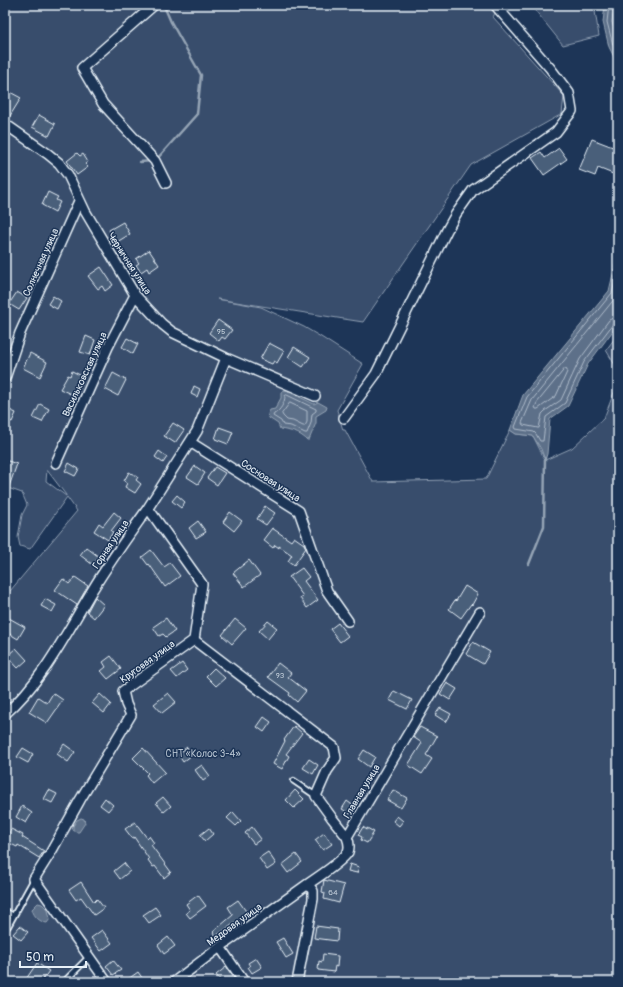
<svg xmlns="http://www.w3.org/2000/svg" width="623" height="987" viewBox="0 0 623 987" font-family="Pangolin,sans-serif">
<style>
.green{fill:#374d6c;stroke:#909fb2;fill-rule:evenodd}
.water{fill:#5d7089;stroke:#95a4b5}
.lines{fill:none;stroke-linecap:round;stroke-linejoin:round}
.shore{stroke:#b0bdcc;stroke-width:1}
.stream{stroke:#95a4b5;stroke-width:2.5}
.building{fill:#495e7a;stroke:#e8f1f8}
.lane-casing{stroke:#e8f1f8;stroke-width:8}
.street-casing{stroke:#e8f1f8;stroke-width:12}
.lane{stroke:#1d3557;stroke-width:4.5}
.street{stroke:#1d3557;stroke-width:9}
.labels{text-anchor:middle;stroke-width:3;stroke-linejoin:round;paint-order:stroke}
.number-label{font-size:8px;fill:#c0ccd8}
.street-label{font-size:10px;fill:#e8f1f8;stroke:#1d3557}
.park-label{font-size:10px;fill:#b3c0ce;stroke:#1d3557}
</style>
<rect width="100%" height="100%" fill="#1d3557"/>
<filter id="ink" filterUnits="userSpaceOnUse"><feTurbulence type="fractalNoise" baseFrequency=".025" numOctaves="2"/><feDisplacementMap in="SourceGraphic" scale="8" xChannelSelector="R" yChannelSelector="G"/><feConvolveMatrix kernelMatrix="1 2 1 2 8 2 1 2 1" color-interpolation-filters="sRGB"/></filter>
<g filter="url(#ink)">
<path class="green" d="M5 5H499L493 17 564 96 562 114 471 165 363 322 217 299 261 307 304 327 321 337 363 364 337 410 343 430H345L373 482 486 479 510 430 516 434 533 436 545 460 572 448 604 418 618 382V982H5V597L77 511 67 497 30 549 20 546 18 537 22 515 27 505 22 493 5 487ZM47 470 66 495V496L46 481Z
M531 5H594L599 36 563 45Z
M618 334V370L606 350Z"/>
<path class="water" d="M605 5H618V65L609 47 603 22Z
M618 253V324L588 364 568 406 550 419 547 454 545 460 541 449 533 436 516 434 510 430 523 395 609 291Z
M285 390 314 404 318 402 327 407 326 410 316 416V423L309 440H307C299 432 291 431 280 429L278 424 269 418 268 414 270 410 275 409 281 398V392Z
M81 818 84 819 85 823 79 832H76L73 830V826L77 820Z
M38 903 42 904 48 910 50 919 47 923C40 922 34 917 32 909Z"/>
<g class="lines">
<path class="shore" d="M609 5 607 22 613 45 618 56
M614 5 612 22 618 44
M618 270 612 293 527 397 515 427 516 429 534 432 536 434 540 441H543L546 417 565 403 584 362 613 324 618 322
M618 292 616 297 532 400 522 423 523 425 538 428H539L542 414 545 411 561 400 580 359 609 320 613 318 618 317
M565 369 567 370V372L556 396 538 409H536L535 407 537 403Z
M287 395 316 409V411L312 414 311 423 307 433H305L291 426 283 425 281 421 273 416 274 414C280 411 285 403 285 396Z
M290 403 307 411V422L305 426H303L293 421 287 420 283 416 282 414Z"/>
<path class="stream" d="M156 160 197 114 201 75 171 22 164 6
M140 162 152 161
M529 564 544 526 545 458"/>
</g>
<path class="building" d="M8 91 21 98 8 119 5 118V97Z
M39 115 55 124 49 136 32 127Z
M592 139 618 149V160L613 174 598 168 595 176 579 170Z
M559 148 567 159 544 175 532 158 541 152 545 158Z
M77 153 80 156 83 154 88 162 85 164 88 167 77 175 67 161Z
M48 192 58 197 56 200 60 202 55 212 42 205Z
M123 222 130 234 117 242 109 230Z
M149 250 159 265 149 272 147 268 141 272 136 265 139 263 136 259Z
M101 267 113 285 105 291 102 286 98 289 88 276Z
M17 292 27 298 19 310 9 304Z
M53 296 61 301 57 309 48 304Z
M218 320 232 330 225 339 222 337 219 341 209 333Z
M86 336 95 340 90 355 80 352Z
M127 338 138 344 133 354 122 347Z
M269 343 284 351 277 363 274 361 272 364 260 359Z
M294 347 310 357 303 367 288 357Z
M30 353 47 362 40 377 23 368Z
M72 371 82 376 80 380 83 382 78 392 75 391 73 395 60 389 68 375 70 376Z
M113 373 126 380 118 396 105 389Z
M194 386 200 389 197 397 191 394Z
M40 404 49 409 42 422 33 418Z
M5 408 16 413 12 422 5 419Z
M173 423 184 430 175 443 164 436Z
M219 427 233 432 228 444 215 439Z
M159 451 167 457 163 463 155 457Z
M5 460 17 464 6 495H5Z
M69 463 79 469 75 476 65 471Z
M195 466 205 473 198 484 187 477Z
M215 467 225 473 217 485 207 478Z
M129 472 138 477 136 480 141 484 135 493 125 487 127 483 124 481Z
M177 495 185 502 181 508 172 501Z
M265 506 275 513 266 525 257 519Z
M114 512 121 518 111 531 113 532 108 540 94 531 99 523 103 526Z
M230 512 242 521 234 531 223 522Z
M198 521 206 532 196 538 189 528Z
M272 528 291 541 294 537 304 544 306 548 294 565 288 561 292 555 279 546V548L275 545 273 548 263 540Z
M86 547 99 557 93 565 80 555Z
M151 550 164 567 170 563 180 576 165 587 149 564 148 565 142 557Z
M249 560 260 575 244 587 233 573Z
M302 568 309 577 304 581 318 600 307 608 300 598 303 596 289 577Z
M75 577 88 586 77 605 55 590 63 579 69 584Z
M465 586 478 594 472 605 471 604 461 618 449 609 455 600 456 601Z
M95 597 104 605 94 618 87 612Z
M45 599 56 605 52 612 41 606Z
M9 618 25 627 18 639 5 631V624Z
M166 618 175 631 166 637 163 634 159 636 153 627Z
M235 619 246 628 232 644 222 635Z
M268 621 277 628 268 639 259 631Z
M338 623 348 636 340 642 330 629Z
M473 642 490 652 483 664 466 654Z
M16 648 27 660 18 668 7 656Z
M111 656 121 669 108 679 101 671 106 667 103 662Z
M182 663 187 670 177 678 171 671Z
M278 663 291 673 288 677 306 691 297 702 289 695 290 693 268 677Z
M214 668 225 678 216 686 206 676Z
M447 683 457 689 450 700 440 694Z
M394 691 412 700 407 709 389 700Z
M53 693 63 700 47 723 29 712 38 697 47 703Z
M168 693 176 702 162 713 154 704Z
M100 694 111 704 104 713 92 703Z
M440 708 451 714 446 722 435 715Z
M264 717 271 722 264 732 257 727Z
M294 726 302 733 286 754 289 756 282 769 273 764 285 741 284 740Z
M420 727 437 736 426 755 432 759 422 774 408 765 422 743 413 737Z
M64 744 75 752 68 762 57 754Z
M187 747 192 755 183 762 178 754Z
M23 748 33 754 28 763 17 757Z
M143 748 165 772 152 783 146 775 148 773 133 758Z
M364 750 375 757 369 767 358 759Z
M309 759 318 765 313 774 303 768Z
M202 765 210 776 203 781 195 770Z
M49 790 57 794 52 803 44 799Z
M295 790 304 799 294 808 286 800Z
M393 790 407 798 401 808 387 800Z
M163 797 171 806 164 812 156 803Z
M105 798 113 805 108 811 100 805Z
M347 801 355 807 350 814 342 809Z
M22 806 32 813 26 823 16 817Z
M233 812 241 821 236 826 227 818Z
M397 816 403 821 399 826 393 821Z
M135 822 147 838 149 836 154 843 151 845 171 872 164 878 155 866 153 867 148 860 149 859 134 837 132 838 125 829Z
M252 827 261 839 254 844 245 833Z
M363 827 367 830V828L374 832 367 843 361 840 362 837 358 835Z
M209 828 213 834 205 841 200 835Z
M11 829 23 835 22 837 44 851 39 858 18 845 17 847 5 841Z
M324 833 332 844 323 850 315 840Z
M268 852 276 864 267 870 259 858Z
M296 854 302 862 288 873 282 865Z
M124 863 130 871 120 879 114 871Z
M350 864 359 867 357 873 348 871Z
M324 880 344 885 339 903 324 899 325 893 322 892Z
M81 882 94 902 97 899 104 908 94 915 81 897 76 900 69 890Z
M198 895 206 906 190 918 186 913 190 910 186 904Z
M238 900 248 914 216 936 213 932 233 915 228 907Z
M155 907 161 915 149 923 143 915Z
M20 926 28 932 21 940 13 934Z
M316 926 338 929 337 941 314 938Z
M102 930 112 943 101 951 91 938Z
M168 937 175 946 164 954 158 945Z
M283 938 293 954 286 958 276 942Z
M323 954 338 956 337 967 335 966 334 972 318 970 319 961 322 962Z
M256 958 262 967 252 973 248 967 250 966 248 963Z
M113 960 121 970 113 975 106 966Z
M37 963 49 971 41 982H24Z
M226 967 234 978 229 982H222L216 975Z
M138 972 145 982H124Z"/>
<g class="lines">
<g class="lane-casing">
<path id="lane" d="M294 781 316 796
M8 913 13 916
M8 926 34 879
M64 982 89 957"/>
</g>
<g class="street-casing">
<path id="street" d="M154 5 82 68 103 104 155 161 166 183
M5 124 48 154 59 163 68 175 85 211 135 295 162 324 172 332 226 358 315 396
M5 378 20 333 79 201
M344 418 376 374 447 230 456 214 473 190 556 132 572 111 569 93 550 68 495 5
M190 442 299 511 327 591 348 621
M56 463 108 347 135 295
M148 508 197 431 226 358
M5 714C43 681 67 632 93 589 110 561 129 535 148 508L202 584 194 640
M220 947 244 982
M107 982 34 879 51 852 80 800 131 715 126 704 123 691 194 640 334 747 336 758 327 771 316 796 332 818 347 837
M174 982 220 947 308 884
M297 982 313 899V891L308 884C317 878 343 860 348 852 350 847 349 842 347 837L480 612"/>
</g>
<use href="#lane" class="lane"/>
<use href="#street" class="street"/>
</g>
</g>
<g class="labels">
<g class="number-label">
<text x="221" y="334">95</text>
<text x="280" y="678">93</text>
<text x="333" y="895">64</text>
</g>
<g class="street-label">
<text transform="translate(40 262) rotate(-66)" y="4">Солнечная улица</text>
<text transform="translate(130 263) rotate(57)" y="4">Черничная улица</text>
<text transform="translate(84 374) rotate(-65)" y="4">Васильковская улица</text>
<text transform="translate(271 480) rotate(33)" y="4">Сосновая улица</text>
<text transform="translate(110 544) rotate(-56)" y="4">Горная улица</text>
<text transform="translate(147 661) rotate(-36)" y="4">Круговая улица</text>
<text transform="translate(361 791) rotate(-59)" y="4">Главная улица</text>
<text transform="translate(234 924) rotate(-36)" y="4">Медовая улица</text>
</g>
<g class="park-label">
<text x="203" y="757">СНТ «Колос 3-4»</text>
</g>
</g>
<rect width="623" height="987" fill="none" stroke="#1d3557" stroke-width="20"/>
<rect x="10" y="10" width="603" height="967" fill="none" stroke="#e8f1f8" stroke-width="1.5" filter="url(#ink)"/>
<path d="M20 961v6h66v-6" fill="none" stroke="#e8f1f8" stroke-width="2"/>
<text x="26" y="961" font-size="12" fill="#e8f1f8" stroke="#1d3557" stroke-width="3" paint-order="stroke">50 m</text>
</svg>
